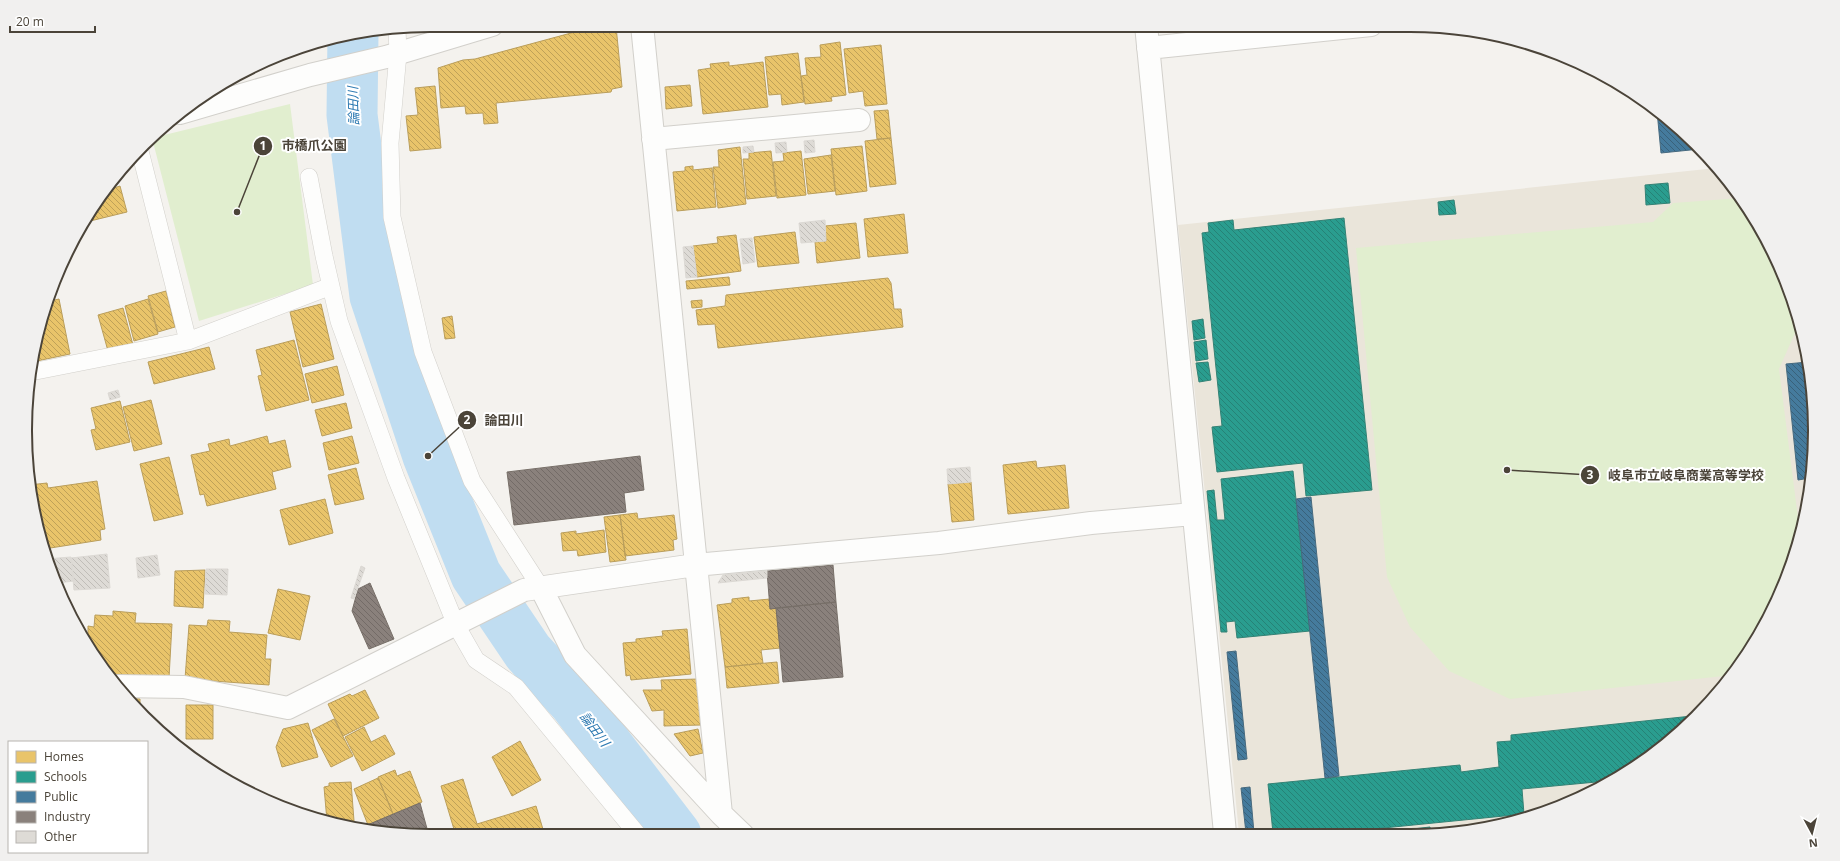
<svg xmlns="http://www.w3.org/2000/svg" width="1840" height="861" viewBox="0 0 1840 861" font-family="'Open Sans','Noto Sans JP',sans-serif">
<style>
.education{fill:#eae5da}
.park{fill:#e1eecf}
.homes{fill:url(#homes-back-hatch);stroke:#ba9e5b}
.schools{fill:url(#schools-back-hatch);stroke:#348275}
.public{fill:url(#public-back-hatch);stroke:#476a7f}
.industry{fill:url(#industry-back-hatch);stroke:#776f68}
.lines{fill:none;stroke-linecap:round;stroke-linejoin:round}
.river{stroke:#c0ddf1;stroke-width:51}
.building{fill:url(#building-back-hatch);stroke:#dcd9d4}
.service-casing{stroke:#d2d0cb;stroke-width:18}
.minor-casing{stroke:#d2d0cb;stroke-width:24}
.service{stroke:#fdfdfc;stroke-width:17}
.minor{stroke:#fdfdfc;stroke-width:22}
.labels{text-anchor:middle;stroke-width:4;stroke-linejoin:round;paint-order:stroke}
.water-label{font-size:13px;font-style:italic;fill:#2e7ab2;stroke:#fff}
.rim{fill:none;stroke:#4b4439;stroke-width:2}
.leader{fill:none;stroke:#4b4439;stroke-width:1.5}
.callout-dot{fill:#4b4439;stroke:#fff;stroke-width:1.5}
.mark-label{font-size:12px;text-anchor:middle;font-weight:bold;fill:#fff}
.callout-label{font-size:13px;text-anchor:middle;font-weight:bold;fill:#4b4439;stroke:#fff;stroke-width:4;stroke-linejoin:round;paint-order:stroke}
</style>
<defs>
<pattern id="homes-back-hatch" width="6" height="6" patternUnits="userSpaceOnUse"><rect width="6" height="6" fill="#e9c46a"/><path d="M-1 5l2 2M0 0l6 6M5-1l2 2" fill="none" stroke="#bfa158"/></pattern>
<pattern id="schools-back-hatch" width="6" height="6" patternUnits="userSpaceOnUse"><rect width="6" height="6" fill="#2a9d8f"/><path d="M-1 5l2 2M0 0l6 6M5-1l2 2" fill="none" stroke="#268276"/></pattern>
<pattern id="public-back-hatch" width="6" height="6" patternUnits="userSpaceOnUse"><rect width="6" height="6" fill="#457b9d"/><path d="M-1 5l2 2M0 0l6 6M5-1l2 2" fill="none" stroke="#39617a"/></pattern>
<pattern id="industry-back-hatch" width="6" height="6" patternUnits="userSpaceOnUse"><rect width="6" height="6" fill="#8a817c"/><path d="M-1 5l2 2M0 0l6 6M5-1l2 2" fill="none" stroke="#736b67"/></pattern>
<pattern id="building-back-hatch" width="6" height="6" patternUnits="userSpaceOnUse"><rect width="6" height="6" fill="#dedbd6"/><path d="M-1 5l2 2M0 0l6 6M5-1l2 2" fill="none" stroke="#c0bdb8"/></pattern>
</defs>
<rect width="100%" height="100%" fill="#f4f2ee"/>
<path class="education" d="M1716 168 1747 205 1784 275 1807 351 1815 430 1807 509 1784 585 1731 677 1657 752 1565 805 1463 832 1239 833 1178 225Z"/>
<path class="park" d="M290 104 313 285 199 321 152 138Z
M1741 198 1747 205 1784 275 1799 324 1779 369 1800 534 1784 585 1733 675 1510 699 1449 671 1410 627 1387 577 1356 248 1653 222 1673 203Z"/>
<path class="homes" d="M597 26H616L622 87 612 89 611 92 496 103 498 123 484 124 483 113 466 114 465 106 441 108 438 68 463 60 475 59Z
M840 42 846 95 831 97 832 101 805 104 801 76 807 75 805 58 821 57 820 45Z
M881 45 887 104 865 106 863 91 849 93 844 49Z
M300 47V49L284 54Z
M798 53 804 102 782 105 781 94 769 95 765 57Z
M729 62V66L763 62 768 107 703 114 698 70 711 68 710 64Z
M690 85 692 106 666 109 665 87Z
M435 86 441 148 410 151 406 116 418 115 415 88Z
M888 110 891 138 877 139 874 111Z
M891 138 896 184 870 187 865 141Z
M862 146 867 191 836 195 831 149Z
M740 147 746 204 718 208 713 167H719L718 150Z
M771 151 776 196 747 199 743 159H749V153Z
M801 151 806 195 777 198 773 162 784 161 783 153Z
M831 155 835 191 808 194 804 159Z
M693 166V170L712 168 716 207 677 211 673 172 685 171V167Z
M109 183 111 189 120 186 127 212 82 223Z
M904 214 908 253 868 257 864 219Z
M856 223 860 258 817 263 815 242 826 241 825 226Z
M795 232 799 263 758 267 754 237Z
M736 235 741 271 697 277 693 246 718 243 717 237Z
M729 277 730 285 687 289 686 281Z
M888 278 891 283 894 309H901L903 327 718 348 715 324 698 325 696 310 725 306 726 295Z
M166 291 175 327 158 332 148 296Z
M59 299 70 354 32 362 33 352 46 302Z
M148 299 158 334 134 341 125 306Z
M702 300V307L692 308 691 301Z
M321 304 334 359 303 367 290 312Z
M123 308 133 345 108 351 98 315Z
M452 316 455 338 445 339 442 318Z
M294 340 309 400 266 411 258 376 262 375 256 350Z
M209 347 215 369 154 384 148 362Z
M337 366 344 395 312 403 305 374Z
M151 400 162 444 134 451 123 407Z
M120 401 130 442 96 450 91 430 96 429 91 408Z
M346 403 352 428 322 436 315 410Z
M267 436 269 444 285 440 291 467 272 472 276 489 207 506 204 494 200 495 191 455 210 451 208 444 229 439 230 446Z
M352 436 359 463 329 470 323 443Z
M169 457 183 514 154 521 140 464Z
M1036 461 1037 468 1065 465 1069 508 1008 514 1003 465Z
M356 468 364 499 335 505 328 475Z
M97 481 105 529 100 530 101 540 44 549 29 485 47 483 48 488Z
M971 482 974 520 952 522 948 484Z
M325 499 333 533 289 545 280 510Z
M637 513 638 519 674 515 677 539 673 540 674 550 625 556 620 515Z
M620 515 626 560 610 562 604 517Z
M604 530 606 552 578 556 577 550 563 551 561 533 576 531V534Z
M205 570 203 608 174 606 175 571Z
M278 589 310 596 300 640 268 633Z
M749 597V601L770 599V609L776 608 780 648 761 650 763 663 725 667 717 605 732 603V599Z
M113 611 136 613 135 623 172 624 169 678 110 676 88 645V626L94 627 95 615 113 616Z
M208 620 230 621 229 632 267 635 265 659H271L269 685 185 679 189 625 207 626Z
M687 629 691 674 631 680 630 675 626 676 623 643 636 642V639L663 636 662 631Z
M777 662 779 683 727 688 725 667Z
M699 679 701 725 664 726V710L652 711 643 690H662L661 680Z
M365 690 379 718 343 736 328 704 350 694 352 696Z
M126 698 140 699V712Z
M186 705H213V739H186Z
M334 719 353 756 331 767 312 730Z
M308 723 318 757 282 767 276 747 283 729Z
M364 727 371 742 385 735 395 754 362 771 345 737Z
M698 729 703 753 690 756 674 734Z
M520 741 541 780 512 796 492 757Z
M395 770 397 776 410 771 422 802 393 814 378 777Z
M378 778 393 814 368 825 354 789Z
M463 779 477 824 536 806 545 836H456L441 786Z
M351 782 354 821 349 822 350 828 327 821 324 787 329 786V783Z"/>
<path class="schools" d="M1668 183 1670 203 1646 205 1645 185Z
M1454 200 1456 214 1439 215 1438 202Z
M1344 218 1372 490 1306 496 1303 463 1217 472 1212 427 1222 426 1202 233 1209 232 1208 223 1233 220 1234 230Z
M1203 319 1205 338 1194 340 1192 321Z
M1206 340 1208 359 1196 361 1194 342Z
M1208 362 1211 380 1199 382 1196 363Z
M1293 471 1310 631 1237 638 1235 621 1226 622 1227 632H1221L1207 491 1214 490 1217 520H1225L1221 479Z
M1692 716 1657 752 1607 781 1522 789 1524 814 1333 833H1273L1268 784 1460 765 1461 772 1499 767 1497 742 1511 741V735Z
M1430 827 1431 833H1378Z
M1458 829V833L1431 832Z"/>
<path class="public" d="M1657 111 1696 144 1700 149 1661 153Z
M1808 362 1815 430 1810 478 1798 480 1786 364Z
M1311 497 1339 776 1325 778 1296 499Z
M1236 651 1247 759 1238 760 1227 652Z
M1250 787 1254 833H1246L1241 788Z"/>
<path class="industry" d="M640 456 644 490 624 493 626 512 514 525 507 472Z
M833 565 836 602 770 609 767 571Z
M370 583 394 639 369 649 352 611 358 589Z
M836 602 843 677 783 682 776 608Z
M420 803 429 836 360 829V828Z"/>
<g class="lines">
<path class="river" d="M353 33 352 115 375 296 428 456 476 575 528 652 574 702 676 835"/>
</g>
<path class="building" d="M880 25H884L885 31 881 32Z
M814 140 815 152 805 153 804 141Z
M786 142 787 152 776 153 775 143Z
M753 146 754 152 743 153V147Z
M825 220 826 241 801 243 799 223Z
M752 238 755 262 743 264 740 239Z
M693 246 697 277 686 278 683 247Z
M118 390 120 397 110 400 108 393Z
M970 467 971 482 948 484 947 469Z
M107 554 110 588 74 590 71 558Z
M157 555 160 575 138 578 136 558Z
M71 557 74 581 57 583 46 559Z
M361 566 365 568 354 599 351 598Z
M206 569H228L227 595 205 594Z
M767 571V578L718 583 723 575Z"/>
<g class="lines">
<g class="service-casing">
<path id="service" d="M397 28 398 54 390 143 392 217 423 352 472 481 541 588
M140 151 188 341
M309 177 324 256 339 321 396 478 456 625 476 660 516 687 638 835
M31 372 188 341 331 286"/>
</g>
<g class="minor-casing">
<path id="minor" d="M642 25 721 814 743 835
M1146 25 1225 833
M1148 48 1371 25
M180 113 310 75 386 57 492 25
M653 139 859 120
M541 588 575 655 721 814
M117 686 184 687 288 708 524 590 695 565 939 543 1091 523 1193 514"/>
</g>
<use href="#service" class="service"/>
<use href="#minor" class="minor"/>
</g>
<g class="labels">
<g class="water-label">
<text transform="translate(353 106) rotate(-92)" y="5">論田川</text>
<text transform="translate(595 729) rotate(53)" y="5">論田川</text>
</g>
</g>
<path d="M0 0H1840V861H0ZM430 32H1410A398 398 0 0 1 1808 430V431A398 398 0 0 1 1410 829H430A398 398 0 0 1 32 431V430A398 398 0 0 1 430 32Z" fill="#f1f0ef" fill-rule="evenodd"/>
<path class="rim" d="M430 32H1410A398 398 0 0 1 1808 430V431A398 398 0 0 1 1410 829H430A398 398 0 0 1 32 431V430A398 398 0 0 1 430 32Z"/>
<path class="leader" d="M237 212L263 146M428 456L467 420M1507 470L1590 475"/>
<g class="callout-dot">
<circle cx="237" cy="212" r="4"/>
<circle cx="428" cy="456" r="4"/>
<circle cx="1507" cy="470" r="4"/>
<circle cx="263" cy="146" r="10"/>
<circle cx="467" cy="420" r="10"/>
<circle cx="1590" cy="475" r="10"/>
</g>
<g class="mark-label">
<text x="263" y="150">1</text>
<text x="467" y="424">2</text>
<text x="1590" y="479">3</text>
</g>
<g class="callout-label">
<text x="314" y="150">市橋爪公園</text>
<text x="504" y="425">論田川</text>
<text x="1686" y="480">岐阜市立岐阜商業高等学校</text>
</g>
<rect x="8" y="741" width="140" height="112" fill="#ffffff" stroke="#b7b4b0"/>
<rect x="16" y="751" width="20" height="12" fill="#e9c46a" stroke="#b7b4b0"/>
<text x="44" y="761" font-size="12" fill="#4b4439">Homes</text>
<rect x="16" y="771" width="20" height="12" fill="#2a9d8f" stroke="#b7b4b0"/>
<text x="44" y="781" font-size="12" fill="#4b4439">Schools</text>
<rect x="16" y="791" width="20" height="12" fill="#457b9d" stroke="#b7b4b0"/>
<text x="44" y="801" font-size="12" fill="#4b4439">Public</text>
<rect x="16" y="811" width="20" height="12" fill="#8a817c" stroke="#b7b4b0"/>
<text x="44" y="821" font-size="12" fill="#4b4439">Industry</text>
<rect x="16" y="831" width="20" height="12" fill="#dedbd6" stroke="#b7b4b0"/>
<text x="44" y="841" font-size="12" fill="#4b4439">Other</text>
<g transform="translate(1812 833) rotate(173)" stroke="#ffffff" stroke-width="3" paint-order="stroke">
<path d="M0-3L7 15L0 10L-7 15Z" fill="#4b4439"/>
<text y="-6" font-size="11" font-weight="bold" text-anchor="middle" fill="#4b4439">N</text>
</g>
<path d="M10 26v6h85v-6" fill="none" stroke="#4b4439" stroke-width="2"/>
<text x="16" y="26" font-size="12" fill="#4b4439" stroke="#ffffff" stroke-width="3" paint-order="stroke">20 m</text>
</svg>
